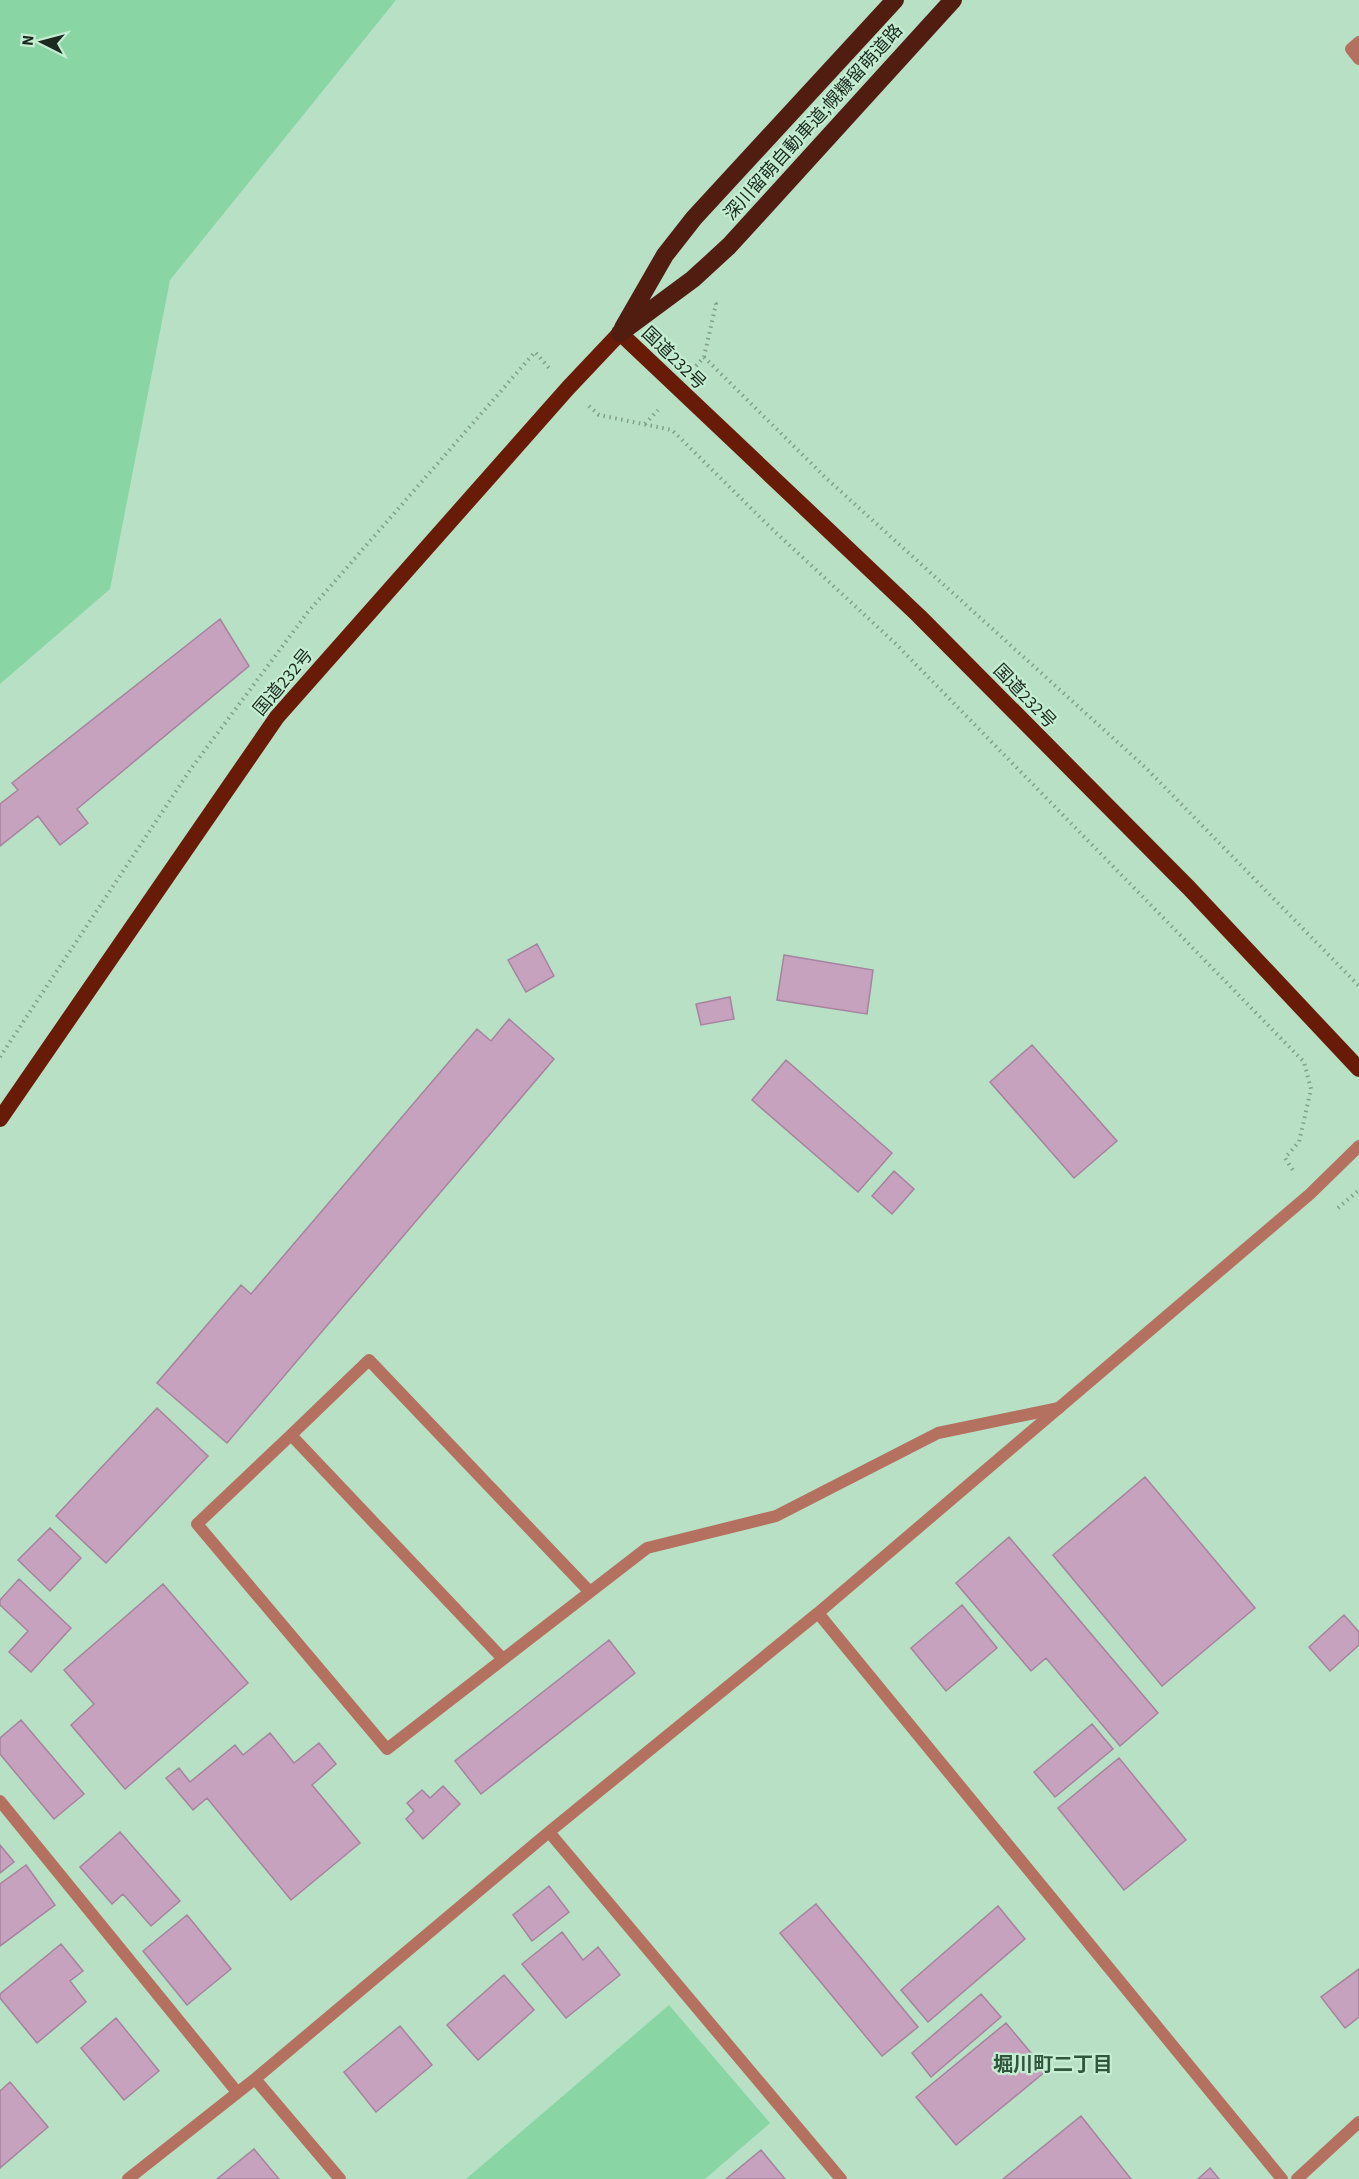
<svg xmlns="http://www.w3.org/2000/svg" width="1359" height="2179" viewBox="0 0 1359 2179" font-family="'Source Sans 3','Noto Sans JP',sans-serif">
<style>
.green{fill:#89d6a4}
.building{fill:#c7a2be;stroke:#a6839e;stroke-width:1.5}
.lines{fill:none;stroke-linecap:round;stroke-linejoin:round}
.path{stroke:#80a18a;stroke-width:4;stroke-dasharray:1.5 4.5;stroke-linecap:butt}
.service{stroke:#b5715f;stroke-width:12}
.minor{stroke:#b5715f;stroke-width:12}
.trunk{stroke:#681c08;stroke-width:16}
.motorway{stroke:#511d10;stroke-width:18}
.labels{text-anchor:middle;stroke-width:4.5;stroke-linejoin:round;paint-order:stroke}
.street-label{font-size:18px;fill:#1b2b20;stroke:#c4edd1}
.neighbourhood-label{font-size:20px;font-weight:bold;fill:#31563e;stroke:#c4edd1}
</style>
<rect width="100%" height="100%" fill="#b7e0c4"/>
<path class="green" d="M0 0H396L170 280 110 589 0 684Z
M669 2005 770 2123 705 2179H466Z"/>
<path class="building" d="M220 619 249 666 77 809 88 823 60 845 38 816 0 846V804L18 790 12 783Z
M537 944 554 976 526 992 508 960Z
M784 955 873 970 867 1014 777 1000Z
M730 997 734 1019 701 1025 696 1004Z
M509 1019 554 1059 227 1443 157 1383 241 1285 251 1294 477 1029 491 1041Z
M1032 1045 1117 1141 1074 1178 990 1082Z
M786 1060 892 1153 858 1192 752 1100Z
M894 1171 914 1189 892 1214 872 1196Z
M157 1408 208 1456 106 1563 56 1516Z
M1145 1477 1255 1608 1162 1686 1053 1555Z
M50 1528 81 1558 50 1591 18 1560Z
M1009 1537 1158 1713 1120 1746 1046 1658 1031 1671 956 1583Z
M19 1579 71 1628 31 1672 9 1652 28 1631 0 1605V1600Z
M163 1584 248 1683 125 1789 71 1725 94 1704 64 1670Z
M962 1605 997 1648 946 1691 911 1648Z
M1344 1615 1359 1632V1645L1330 1671 1309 1647Z
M609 1640 635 1673 481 1794 455 1761Z
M21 1720 84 1794 54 1819 0 1754V1738Z
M1092 1724 1113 1749 1055 1797 1034 1772Z
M270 1733 294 1763 319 1743 336 1764 312 1785 360 1843 291 1900 207 1798 193 1810 166 1778 179 1768 190 1782 235 1745 243 1755Z
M1119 1758 1186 1840 1124 1890 1058 1808Z
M443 1786 460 1804 423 1839 406 1819 414 1811 407 1803 422 1790 430 1798Z
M120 1832 180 1901 151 1926 123 1894 112 1904 80 1867Z
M0 1845 14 1862 0 1873Z
M26 1865 55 1905 0 1946V1884Z
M549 1886 569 1912 532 1941 513 1915Z
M816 1904 918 2027 882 2056 780 1933Z
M998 1906 1025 1939 928 2022 901 1990Z
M187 1915 231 1969 187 2005 143 1951Z
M562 1932 583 1960 598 1947 620 1975 566 2018 522 1964Z
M61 1944 83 1971 70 1981 86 2002 37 2043 0 1998V1994Z
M1359 1969V2017L1345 2028 1321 1997Z
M504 1975 534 2010 478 2060 447 2025Z
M981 1994 1001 2017 931 2077 912 2053Z
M116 2018 159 2071 124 2100 81 2048Z
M1006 2023 1046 2071 956 2145 916 2097Z
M400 2026 432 2065 376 2112 344 2072Z
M10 2082 48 2127 0 2168V2091Z
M1081 2116 1131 2179H1003Z
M254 2149 279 2179H217Z
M761 2150 785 2179H726Z
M1210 2168 1219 2179H1198Z"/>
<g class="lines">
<path class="path" d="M704 357 827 479 1145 767 1359 986
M696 366 704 357 716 304 713 301
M589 406 599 415 672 430 772 529 896 644 1304 1062 1311 1089 1299 1142 1285 1158 1294 1172
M645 424 658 410
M0 1057 190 770 308 612 535 352 549 368
M1338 1208 1359 1190"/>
<path class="service" d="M291 1435 369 1360 590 1592
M503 1659 291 1435 197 1524 387 1749 647 1548 776 1516 938 1433 1059 1408
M0 1801 237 2092
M1297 2179 1359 2122"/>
<path class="minor" d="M1359 42 1351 49 1359 59
M818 1613 1282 2179
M549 1832 841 2179
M255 2079 340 2179
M128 2179 255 2079 549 1832 818 1613 1310 1194 1359 1146"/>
<path class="trunk" d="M0 1119 277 717 568 388 620 333 919 616 1189 888 1359 1069"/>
<path class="motorway" d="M623 328 665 255 694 218 895 0
M620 333 693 279 729 246 953 0"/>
</g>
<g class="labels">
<g class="street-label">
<text transform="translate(813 122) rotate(-48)" y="6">深川留萌自動車道;幌糠留萌道路</text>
<text transform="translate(674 358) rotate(44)" y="6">国道232号</text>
<text transform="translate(283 682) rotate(-50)" y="6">国道232号</text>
<text transform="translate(1025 696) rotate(46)" y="6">国道232号</text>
</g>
<g class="neighbourhood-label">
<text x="1053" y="2071">堀川町二丁目</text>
</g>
</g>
<g transform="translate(42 42) rotate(276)" stroke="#c4edd1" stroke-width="4.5" paint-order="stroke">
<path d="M0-4.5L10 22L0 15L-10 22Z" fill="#1b2b20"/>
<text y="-9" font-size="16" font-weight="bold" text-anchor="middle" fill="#1b2b20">N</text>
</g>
</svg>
